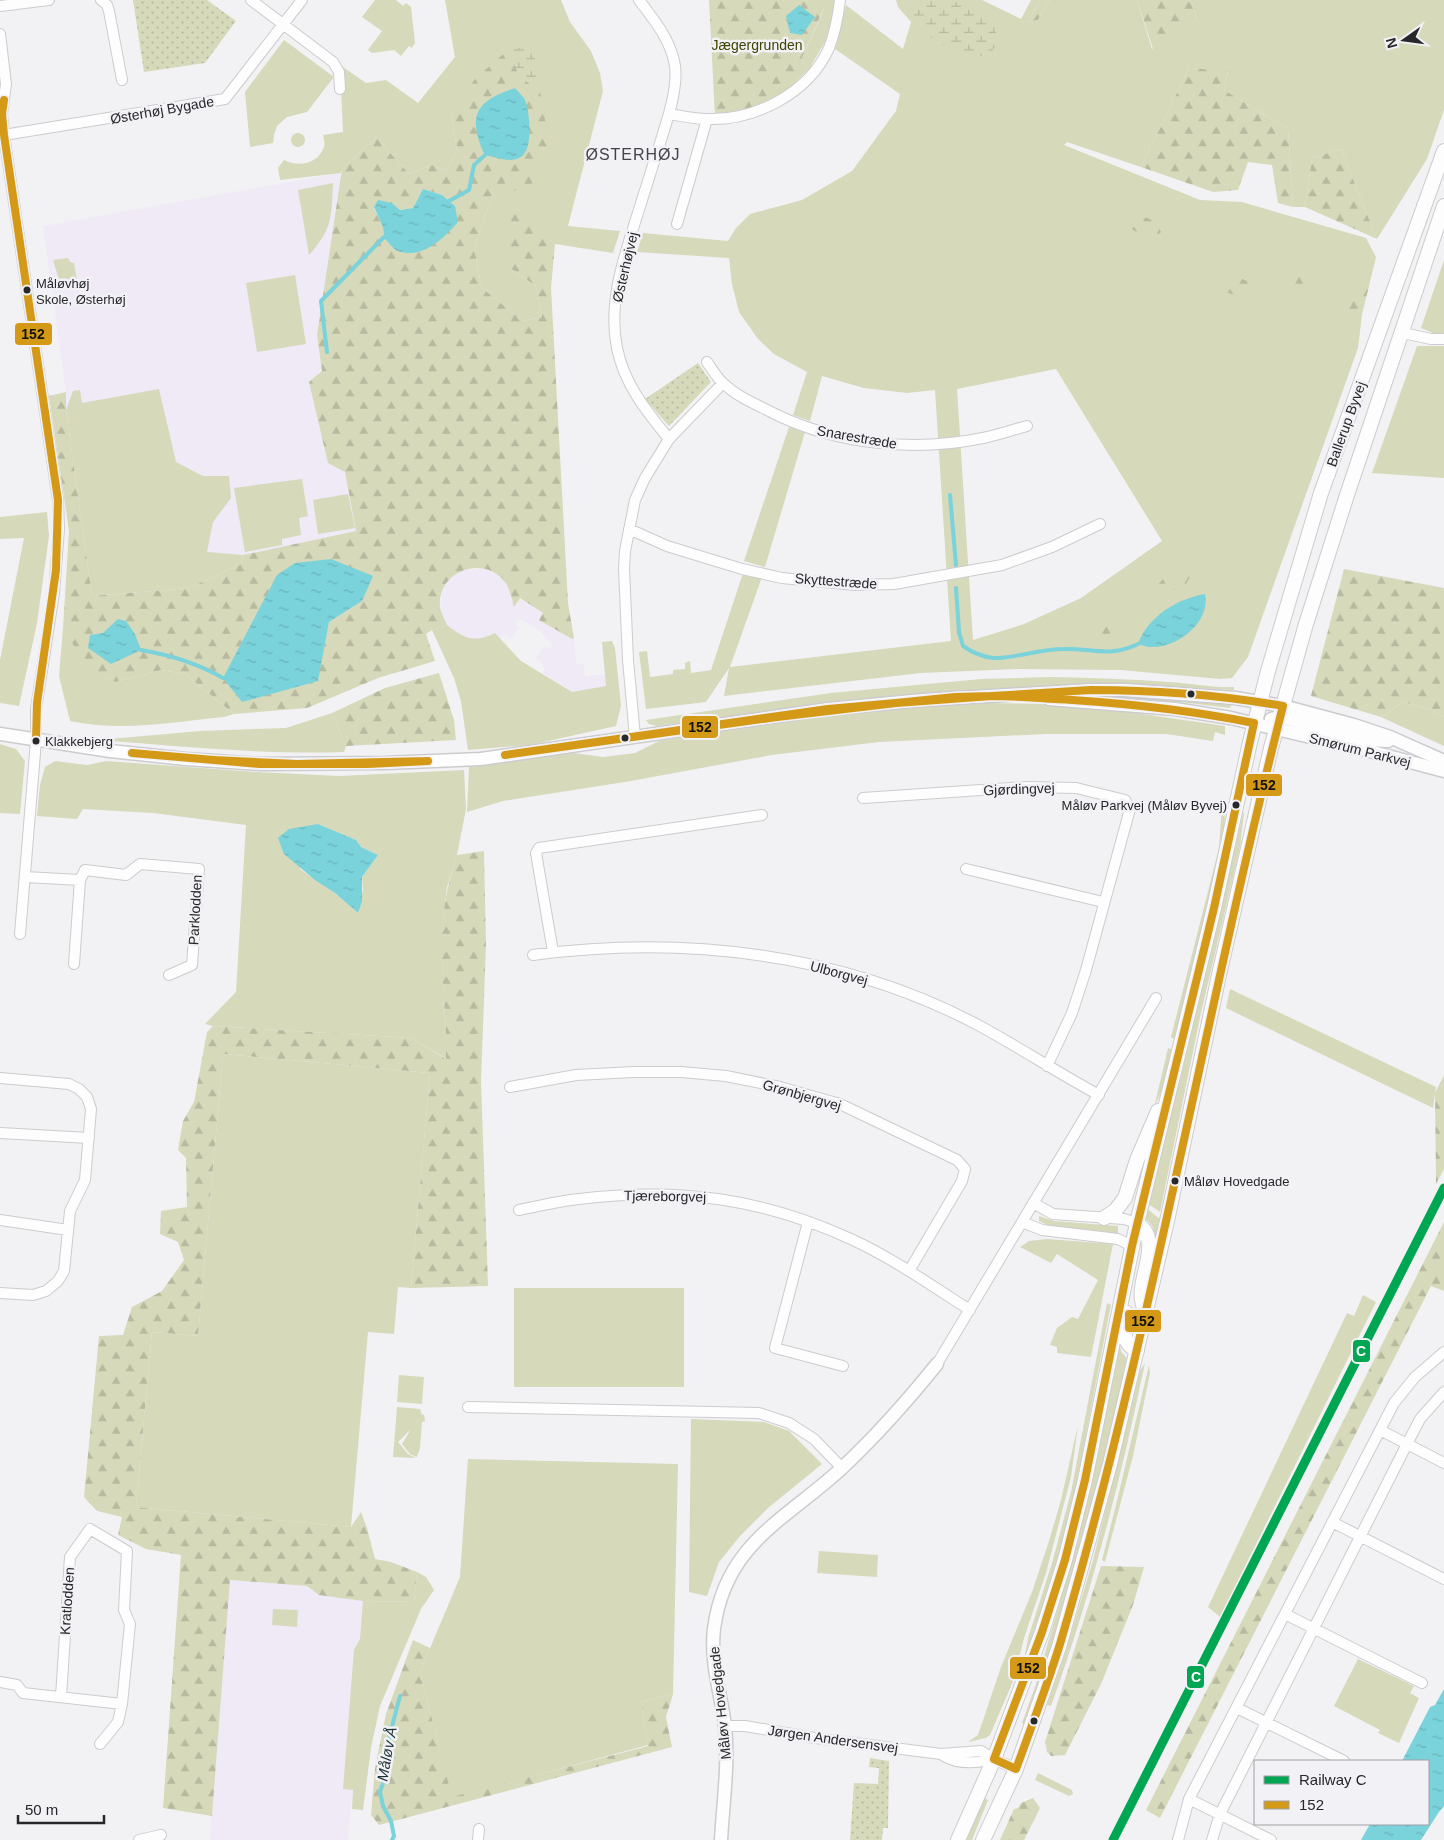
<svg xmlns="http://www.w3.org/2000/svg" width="1444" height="1840" viewBox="0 0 1444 1840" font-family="Helvetica,sans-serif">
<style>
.education{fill:#efeaf6}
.green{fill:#d6d9ba;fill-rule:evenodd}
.forest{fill:url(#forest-firs);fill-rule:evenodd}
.wetland{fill:url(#wetland-marsh)}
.garden{fill:url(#garden-dots)}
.water{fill:url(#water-ripples)}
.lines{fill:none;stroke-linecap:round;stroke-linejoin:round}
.stream{stroke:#7ad2da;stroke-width:4}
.minor-casing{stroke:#ccccce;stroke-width:12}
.tertiary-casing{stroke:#ccccce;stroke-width:15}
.secondary-casing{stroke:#ccccce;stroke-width:16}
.minor{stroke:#fdfdfe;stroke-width:10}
.tertiary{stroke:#fdfdfe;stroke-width:12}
.secondary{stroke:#fdfdfe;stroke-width:14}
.bus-1-casing{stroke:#f1f1f6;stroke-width:11}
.bus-1{stroke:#d49a17;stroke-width:8}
.rail-1-casing{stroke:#f1f1f6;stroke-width:12}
.rail-1{stroke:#00a651;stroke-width:9}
.bus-dot{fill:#28282a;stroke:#f1f1f6;stroke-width:2}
.labels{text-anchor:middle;stroke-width:5;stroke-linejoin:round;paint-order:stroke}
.bus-label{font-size:13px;fill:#28282a;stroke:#f1f1f6;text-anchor:start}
.park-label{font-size:14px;fill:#404400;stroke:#f1f1f6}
.street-label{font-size:14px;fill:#28282a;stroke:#f1f1f6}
.water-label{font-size:15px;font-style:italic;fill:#1b3132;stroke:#f1f1f6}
.quarter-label{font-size:16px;letter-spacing:1px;fill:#444448;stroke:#f1f1f6}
.line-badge{stroke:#f1f1f6;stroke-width:2}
.badge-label{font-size:14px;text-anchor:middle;font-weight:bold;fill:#fff}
.pale-badge-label{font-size:14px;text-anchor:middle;font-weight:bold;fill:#111}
</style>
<defs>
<pattern id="forest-firs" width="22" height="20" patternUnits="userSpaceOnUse" patternTransform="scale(1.25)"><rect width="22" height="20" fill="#d6d9ba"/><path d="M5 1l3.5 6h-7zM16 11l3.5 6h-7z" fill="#b8baa0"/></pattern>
<pattern id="wetland-marsh" width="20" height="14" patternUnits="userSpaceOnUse" patternTransform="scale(1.25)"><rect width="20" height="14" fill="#d6d9ba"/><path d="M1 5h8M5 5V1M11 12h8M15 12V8" fill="none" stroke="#b8baa0"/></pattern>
<pattern id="garden-dots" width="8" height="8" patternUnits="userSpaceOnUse" patternTransform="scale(1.25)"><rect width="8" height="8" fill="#d6d9ba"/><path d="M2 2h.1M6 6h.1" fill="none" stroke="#b8baa0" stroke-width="1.8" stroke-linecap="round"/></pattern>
<pattern id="water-ripples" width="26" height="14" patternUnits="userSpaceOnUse" patternTransform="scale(1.25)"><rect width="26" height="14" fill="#7ad2da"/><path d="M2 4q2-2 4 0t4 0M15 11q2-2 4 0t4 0" fill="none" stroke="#6ab4bb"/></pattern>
</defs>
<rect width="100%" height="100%" fill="#f2f2f5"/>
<path class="education" d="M341 173 317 335 322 371 345 471 357 531 243 555 92 596 66 410V392L43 226Z
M463 569H484L498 575 505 582 510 591 514 606 519 598 543 613 539 619 572 639 574 638 576 664H584L585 676 605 674 606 686 572 692 543 673 545 666 536 658 545 646 550 649 553 645 538 629 518 618 515 624 519 628 511 639 504 634 500 638 495 633 479 639 470 638 457 634 447 625 440 609 442 592 447 580Z
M230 1580 308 1586 320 1595 369 1600 348 1840H210Z"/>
<path class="green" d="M375 0H396L403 6 406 3 411 7 415 43 412 48 409 46 401 56 394 50 372 53 368 50 382 31 362 17Z
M445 0H561L570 22 591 51 600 73 603 91 568 226 620 231 613 253 555 244 513 212 510 268 536 286 542 317 523 321 482 288 474 247 492 196 530 186 451 114 457 149 446 171 432 165 409 174 376 137 342 169 341 173 280 180 278 168 284 160C297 167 318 165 324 147 325 144 324 139 323 135L343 132 340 65 366 83 386 80 418 103 455 57Z
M804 0H837L829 35 809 69 801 60 824 9Z
M896 0H982L1021 19 1031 0H1040L1028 22 1038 20 1050 0H1137L1152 49 1197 19 1191 0H1444V110L1427 159 1377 239 1341 149 1312 158 1305 207H1293L1288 129 1224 90 1228 72 1189 68 1141 167 1067 142 1064 145 1200 200 1242 202 1366 238 1376 257 1362 314 1358 348 1248 657 1232 678 1220 679 1121 670 1017 669 921 673 724 696 729 668 706 702 646 709 639 652 647 651 650 677 673 674V670L685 669V663L690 661 691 673 711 670 743 573 762 577 730 667 951 641 935 390 907 393 864 388 822 376 810 421 793 415 807 372 774 354 758 339 739 312 732 284 729 258 637 252 643 233 728 241 736 228 750 214 802 200 852 171 896 111 900 94 835 49 846 5 903 49 911 22 898 7ZM1056 369 1162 541 1081 598 1024 624 973 640 957 389Z
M284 40 334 77 307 112 287 117 277 126 274 135 273 143 250 147 245 92Z
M291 140a7 7 0 1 1 14 0a7 7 0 1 1-14 0Z
M333 183C331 218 333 228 309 255L298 190Z
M68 258 70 262 74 263 77 280 60 283 53 260Z
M1444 260V333H1433L1421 328Z
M295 275 306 344 257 352 246 283Z
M1417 346H1444V478L1372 473Z
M159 389 176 462 203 476H229L231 498 213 522 207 552 243 555 241 564 189 588 92 596 66 410 73 391 80 390 82 403Z
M789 427 805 432 765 567 744 561Z
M302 479 308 516 299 518 301 535 282 539V545L245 552 234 488Z
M348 494 355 528 318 534 313 500Z
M47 512 49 536 37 623 19 706 0 703V660L24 538 0 539V517Z
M447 625C464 639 475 643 495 633L521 661 572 692 606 686 602 642 612 641 615 648 621 706 616 726 530 745 468 750 461 701 454 678 432 630Z
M63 628 89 670 115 682 161 670 185 674 234 714 224 717C174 722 120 732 70 721L59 676Z
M1052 677C1091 678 1130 679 1168 682 1191 683 1212 688 1234 687V690L1162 686 1124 685 962 691 861 699 657 726 649 724 646 720 831 693 981 679Z
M1090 695 1176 698 1231 705 1230 708 1180 702 1147 703 1090 698Z
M1403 702 1432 710 1444 717V746L1381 717Z
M988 703 1053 704 1101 708 1225 726V735L1215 732 1213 741 1166 734H1046L879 742 772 755 631 781 503 801 467 812 469 767 574 753 603 757 635 753 659 741 801 720 917 706Z
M332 713 346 746 344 752C261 755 179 746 98 740L200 731 286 728Z
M0 744 16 749 25 761 20 814 0 813Z
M55 761 87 765 106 761 257 772 339 776 464 770 466 809 457 855 447 887 443 919 442 957 447 1059 411 1038 213 1026 205 1024 236 992 246 825 153 813 83 809 77 819 37 816 40 785 45 767ZM318 824 356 840 361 847 378 855 362 877 363 889 358 913 335 893 300 869Z
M1222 805 1225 806 1224 836 1176 1040 1171 1037 1219 848Z
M1243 813H1244L1240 847 1201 1013 1160 1212 1147 1203 1180 1080Z
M1230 989 1436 1087 1433 1108 1226 1008Z
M1168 1048 1173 1050 1163 1088 1154 1108Z
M223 1054 430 1073 411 1288 398 1287 394 1334 368 1332 351 1527 136 1507 152 1332 198 1336Z
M1146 1208 1160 1219 1154 1245C1155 1233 1155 1224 1143 1218Z
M1039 1216 1054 1221 1118 1226V1234L1052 1227 1039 1221Z
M1047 1239 1113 1244 1091 1357 1057 1353V1347L1050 1345 1057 1328 1072 1317 1078 1319 1098 1280 1057 1254 1051 1263 1020 1247 1029 1241Z
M514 1288H684V1387H514Z
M1363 1295 1376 1302 1220 1617 1208 1607 1347 1313 1354 1316Z
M1107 1303 1111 1305 1109 1314 1075 1493 1056 1565 1023 1665 1028 1638 1052 1563 1071 1492Z
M1119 1341 1121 1351 1128 1360 1095 1496 1055 1638 1025 1725 1022 1723 1035 1687 1078 1540 1098 1454Z
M1145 1363C1121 1479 1091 1595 1051 1706L1047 1705 1064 1657 1093 1560 1140 1371Z
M1149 1365 1150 1373 1133 1456 1105 1562 1102 1560 1116 1505Z
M399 1375 424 1377 422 1404 397 1402Z
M397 1407 420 1409 422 1415 424 1414 425 1421 422 1422 420 1448 417 1457 410 1454 402 1444 411 1429 398 1442 408 1454 416 1458 393 1457Z
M691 1419 764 1422 789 1431 822 1464 768 1508 741 1535 719 1562 707 1596 689 1592Z
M1078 1425 1071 1477 1046 1573 1024 1638 1014 1679 990 1735 986 1738 968 1742 978 1735 1001 1667 1032 1592 1049 1541 1061 1500Z
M468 1459 678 1464 673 1694 641 1702 648 1745 452 1798 420 1672 460 1577Z
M819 1551 878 1555 877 1577 817 1573Z
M417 1572 426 1577 434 1590 421 1609 380 1706 371 1748 363 1810 352 1809 353 1790 343 1789 354 1650 360 1639 363 1601 414 1602Z
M273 1609 298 1610 297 1627 272 1625Z
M1358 1659 1414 1686 1410 1693 1419 1698 1399 1743 1378 1733 1380 1730 1334 1706Z
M1038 1773 1072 1790 1073 1794 1069 1796 1035 1780Z
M985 1798 988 1800 972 1840H966Z"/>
<path class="forest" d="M709 0H804L824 8 801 60 809 69 786 91 746 112 715 116Z
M1040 0H1050L1038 20 1028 22Z
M1137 0H1191L1197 19 1153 49Z
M509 49 519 76 540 91 550 148 530 187 492 196 474 247 482 288 523 321 542 317 536 286 510 268 505 242 513 211 555 244 551 288 568 603 574 638 572 639 539 620 543 613 520 598 514 607C512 599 510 589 505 582 483 554 437 571 440 607 441 613 445 620 447 625L432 630 426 634 435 661 378 678 307 708 234 714 185 674 161 670 115 682 88 670 63 628 69 531 49 396 66 392V410L92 596 189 588 241 564 243 555 356 531 345 472 328 463 309 382 322 371 317 335 342 169 376 137 409 174 432 165 446 171 457 149 451 114 475 79ZM423 189 442 195 455 206 384 237 383 227 374 208 392 203 400 210 413 208ZM362 601 329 622 317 681 223 678Z
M1189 68 1228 71 1224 90 1288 129 1293 207 1278 203 1272 165 1248 162 1238 190 1213 192 1141 167Z
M1341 149 1377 239 1305 207 1312 158Z
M1134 212 1156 222 1161 232 1155 237C1139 234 1130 233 1126 216Z
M1225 271 1251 283 1255 294 1246 298 1228 293 1220 284Z
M1311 274 1320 277 1313 288 1303 291 1295 284 1300 275Z
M1364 279 1369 286 1360 321 1351 324 1345 316 1350 307 1348 294Z
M1344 569 1444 588V717L1432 710 1403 702 1381 717 1311 696Z
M1185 571 1191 575 1185 586 1166 593 1155 588 1163 579Z
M1115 626 1121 630 1099 637 1096 635 1106 627Z
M439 673 454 720 456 740 346 746 332 713 385 688Z
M484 851 486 944 481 1081 488 1286 411 1288 430 1073 223 1054 198 1336 152 1332 136 1507 351 1527 361 1512 367 1528 375 1559 391 1562 417 1572 414 1602 363 1601 319 1595 307 1586 230 1580 212 1816 163 1808 181 1555 146 1549 118 1535 122 1517 97 1511 84 1497 99 1336 123 1335 132 1307 162 1291 184 1260 178 1242 160 1234 161 1211 187 1207 186 1158 178 1150 183 1121 194 1102 207 1032 213 1026 411 1038 446 1059C447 1012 439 966 443 919 445 897 450 876 457 855Z
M1444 1075V1169L1436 1184 1435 1093Z
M1444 1222V1291L1431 1286 1160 1818 1146 1810Z
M1101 1566 1144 1567 1133 1605 1101 1684 1065 1755 1051 1756 1047 1752 1045 1742Z
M413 1640 430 1648 420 1672 452 1797 648 1746 641 1702 673 1694 666 1717 672 1747 379 1825 371 1815 375 1768 386 1714Z
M1033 1798 1040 1808 1024 1840H1000L1014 1809 1018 1808 1021 1803Z"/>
<path class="wetland" d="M911 0H953L962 6 987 12 995 26 997 44 989 56 961 57 929 36 914 19Z
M533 47 540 91 519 76 509 49Z"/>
<path class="garden" d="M133 0H207L236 21 205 63 144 72Z
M698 363 711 382 669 426 645 399Z
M870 1758 889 1761 888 1828H883L882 1840H850L854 1783 878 1784 879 1768 869 1767Z"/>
<path class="water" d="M799 5 815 17 802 35 790 33 786 16Z
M515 88C518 92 523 96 525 100 530 112 534 153 519 158 508 163 496 157 485 155 481 149 480 143 478 137 469 106 490 97 515 88Z
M423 189 442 195 455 206 458 222C444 238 422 260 398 251 393 249 388 242 384 237L383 227 374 207 378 200 392 203 400 210 413 208Z
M331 559 373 576 362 601 329 622 318 681 242 702 223 678 277 575 295 563Z
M1205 594C1211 622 1177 649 1150 647 1146 647 1142 645 1138 644 1148 617 1176 599 1205 594Z
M118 619 126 621 135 634 141 650 111 664 88 648 90 635 103 633Z
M318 824 356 840 361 847 378 855 362 877V901L358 913 335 893 315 880 284 854 278 838 289 829Z
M1444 1689V1806L1439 1812 1421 1840H1361L1370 1824H1428V1761H1402L1430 1707 1435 1705Z"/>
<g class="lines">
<path class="stream" d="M449 201 469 190 474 165 485 155
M327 352 321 301 384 237
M950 495 956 565
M956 588 959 632 963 646C973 653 982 657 994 658 1017 658 1040 649 1063 649 1092 648 1109 658 1138 644
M141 650C170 655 197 663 223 678
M392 1840 394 1836 391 1821 383 1806 380 1792 386 1774 389 1738 400 1696"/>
<g class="minor-casing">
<path id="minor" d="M101 0 107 5 109 11 122 80
M251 0 333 62 339 72 340 89
M639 0C654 20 671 40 675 66 678 89 667 121 660 143 652 168 644 194 636 219 623 260 608 304 617 348 624 384 647 412 669 439
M0 6 49 0
M0 34 6 84 2 114 4 135 58 500 59 529 54 593 36 709V741L20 934
M669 114C682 116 695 119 707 119 755 121 809 93 829 48 835 33 838 16 840 0
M4 135 225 99 302 0
M677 224 707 119
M1403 333 1431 339H1444
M707 362C712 369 717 378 723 383 737 397 758 405 775 414 839 445 914 452 983 438 997 435 1012 430 1027 426
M629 529 667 546 742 569 782 578 855 585 894 584 1002 565 1052 547 1100 524
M635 737 628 660 624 569 625 551 635 500 645 478 669 439 723 383
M863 798 1027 787 1076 788 1125 800 1130 809 1086 970 1072 1013 1047 1066
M966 869 1103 902
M25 877 80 880 85 870 126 875 140 864 199 869 192 965 169 975
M553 952 536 853 539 848 762 815
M533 955C684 935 842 953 978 1025 1019 1047 1058 1073 1099 1095
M74 964 80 880
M0 1078 69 1084 79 1089 87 1097 91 1109 85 1180 70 1211 64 1271 58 1281 46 1291 33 1295 0 1293
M510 1087 576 1075 634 1072H681L726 1076 780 1087 840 1104 957 1160 965 1169 962 1181 909 1271
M0 1133 89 1138
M1033 1203 1053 1214 1124 1219 1137 1223
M519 1210C539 1206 559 1201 579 1199 678 1187 763 1198 853 1240 894 1259 932 1286 970 1310
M0 1220 68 1230
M808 1222 775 1348 843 1366
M1022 1222 1042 1230 1118 1239 1132 1246
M937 1364 1156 998
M468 1407 759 1413 789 1423 814 1439 842 1468
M1380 1430 1444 1463
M1332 1522 1444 1579
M1285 1614 1422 1683
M0 1682 17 1685 23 1693 122 1704
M61 1697 70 1557 90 1529 127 1551 124 1610 130 1624 122 1704 118 1722 100 1744
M1237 1708 1344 1761
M725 1726H745L815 1738 941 1754 981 1751 994 1759 1016 1769
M944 1756C959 1765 978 1763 994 1759
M1189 1799 1271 1840
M139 1840 161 1835
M478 1840 479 1829
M1178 1840 1189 1799 1394 1403 1415 1377 1444 1352
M1212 1840 1220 1814 1407 1444 1420 1419 1444 1392"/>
</g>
<g class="tertiary-casing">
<path id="tertiary" d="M1049 699 1175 709 1231 718 1373 752 1444 771
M1271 719 1280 717 1366 740 1388 741
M0 734 110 751 186 759 260 764 385 763 481 759 828 709 923 700 1091 690H1126L1235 698 1283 706 1354 725 1390 737 1444 761
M721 1840C723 1803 729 1764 725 1726 721 1694 710 1662 714 1629 725 1543 787 1519 842 1468 876 1436 908 1400 937 1364"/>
</g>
<g class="secondary-casing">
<path id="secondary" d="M1104 1218 1115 1211 1125 1198 1137 1160 1158 1111
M1137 1223C1165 1243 1135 1278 1143 1305
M1127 1313C1125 1331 1120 1341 1137 1351
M958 1840 994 1759 1042 1632 1065 1560 1085 1480 1137 1223 1214 908 1250 742 1268 671 1321 493 1444 151
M983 1840 1016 1769 1059 1647 1110 1464 1167 1221 1219 975 1271 748 1306 624 1347 495 1444 206"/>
</g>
<use href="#minor" class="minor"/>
<use href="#tertiary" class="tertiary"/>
<use href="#secondary" class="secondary"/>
<g class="bus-1-casing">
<path id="bus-1" d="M4 100 2 114 4 135 58 500 56 570 37 703 36 741
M1091 690C1155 690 1220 695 1283 706 1204 1018 1151 1336 1060 1644 1047 1686 1031 1728 1016 1769L994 1759 1042 1632 1065 1560 1085 1480 1132 1246 1214 908 1254 723C1194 711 1133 704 1072 700 1045 699 1018 696 992 696Z
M896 703 955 697 992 696
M896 703 992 696
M132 753 214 760
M132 753 214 760
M505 755 828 709 896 703
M505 755 777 717 896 703
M214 760 297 764
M214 760 260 764H297
M297 764H368L428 761
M297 764 428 761"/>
</g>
<use href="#bus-1" class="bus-1"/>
<g class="rail-1-casing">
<path id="rail-1" d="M1113 1840 1444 1188"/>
</g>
<use href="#rail-1" class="rail-1"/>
</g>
<g class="bus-dot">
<circle cx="27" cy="290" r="4.5"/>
<circle cx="1191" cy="694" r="4.5"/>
<circle cx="625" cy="738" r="4.5"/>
<circle cx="36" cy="741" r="4.5"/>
<circle cx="1236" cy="805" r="4.5"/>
<circle cx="1175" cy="1181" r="4.5"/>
<circle cx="1034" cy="1721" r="4.5"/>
</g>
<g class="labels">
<g class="bus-label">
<text x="36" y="288">Måløvhøj<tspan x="36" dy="16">Skole, Østerhøj</tspan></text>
<text x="45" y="746">Klakkebjerg</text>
<text x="1227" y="810" text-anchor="end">Måløv Parkvej (Måløv Byvej)</text>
<text x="1184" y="1186">Måløv Hovedgade</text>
</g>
<g class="park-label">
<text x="757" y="50">Jægergrunden</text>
</g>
<g class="street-label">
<text transform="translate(162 110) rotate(-10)" y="5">Østerhøj Bygade</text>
<text transform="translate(625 267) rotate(-77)" y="5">Østerhøjvej</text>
<text transform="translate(1346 424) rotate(-70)" y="5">Ballerup Byvej</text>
<text transform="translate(857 437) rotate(10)" y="5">Snarestræde</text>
<text transform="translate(836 581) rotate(4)" y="5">Skyttestræde</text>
<text transform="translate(1360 750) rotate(14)" y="5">Smørum Parkvej</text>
<text transform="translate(1019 789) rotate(-2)" y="5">Gjørdingvej</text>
<text transform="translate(195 910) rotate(-87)" y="5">Parklodden</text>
<text transform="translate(839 973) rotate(15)" y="5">Ulborgvej</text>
<text transform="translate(802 1095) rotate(16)" y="5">Grønbjergvej</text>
<text transform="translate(665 1196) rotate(1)" y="5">Tjæreborgvej</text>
<text transform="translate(67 1601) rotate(-86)" y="5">Kratlodden</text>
<text transform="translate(720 1703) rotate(-96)" y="5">Måløv Hovedgade</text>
<text transform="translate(833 1739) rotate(8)" y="5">Jørgen Andersensvej</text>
</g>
<g class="water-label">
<text transform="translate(387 1754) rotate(-80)" y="5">Måløv Å</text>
</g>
<g class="quarter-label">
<text x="633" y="160">ØSTERHØJ</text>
</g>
</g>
<g class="line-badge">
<rect x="14" y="322" width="39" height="24" rx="5" fill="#d49a17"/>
<rect x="681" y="715" width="38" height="24" rx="5" fill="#d49a17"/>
<rect x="1245" y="773" width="38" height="24" rx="5" fill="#d49a17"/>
<rect x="1124" y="1309" width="38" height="24" rx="5" fill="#d49a17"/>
<rect x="1352" y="1339" width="19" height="24" rx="5" fill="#00a651"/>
<rect x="1009" y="1656" width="38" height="24" rx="5" fill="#d49a17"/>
<rect x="1186" y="1665" width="19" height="24" rx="5" fill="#00a651"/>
</g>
<g class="badge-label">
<text x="1361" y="1356">C</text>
<text x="1196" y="1682">C</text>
</g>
<g class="pale-badge-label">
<text x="33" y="339">152</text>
<text x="700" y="732">152</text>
<text x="1264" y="790">152</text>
<text x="1143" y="1326">152</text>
<text x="1028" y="1673">152</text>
</g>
<rect x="1254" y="1760" width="175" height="65" fill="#f1f1f6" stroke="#a1a1a4"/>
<rect x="1264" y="1776" width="25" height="8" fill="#00a651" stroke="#a1a1a4"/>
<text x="1299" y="1785" font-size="15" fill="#28282a">Railway C</text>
<rect x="1264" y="1801" width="25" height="8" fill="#d49a17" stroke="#a1a1a4"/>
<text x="1299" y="1810" font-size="15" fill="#28282a">152</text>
<g transform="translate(1404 40) rotate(256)" stroke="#f1f1f6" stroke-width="4" paint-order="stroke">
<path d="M0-4L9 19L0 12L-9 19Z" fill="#28282a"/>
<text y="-8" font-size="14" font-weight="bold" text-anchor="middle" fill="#28282a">N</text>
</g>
<path d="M18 1815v8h86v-8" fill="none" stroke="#28282a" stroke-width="2.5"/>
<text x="25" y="1815" font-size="15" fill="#28282a" stroke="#f1f1f6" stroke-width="4" paint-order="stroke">50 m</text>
</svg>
